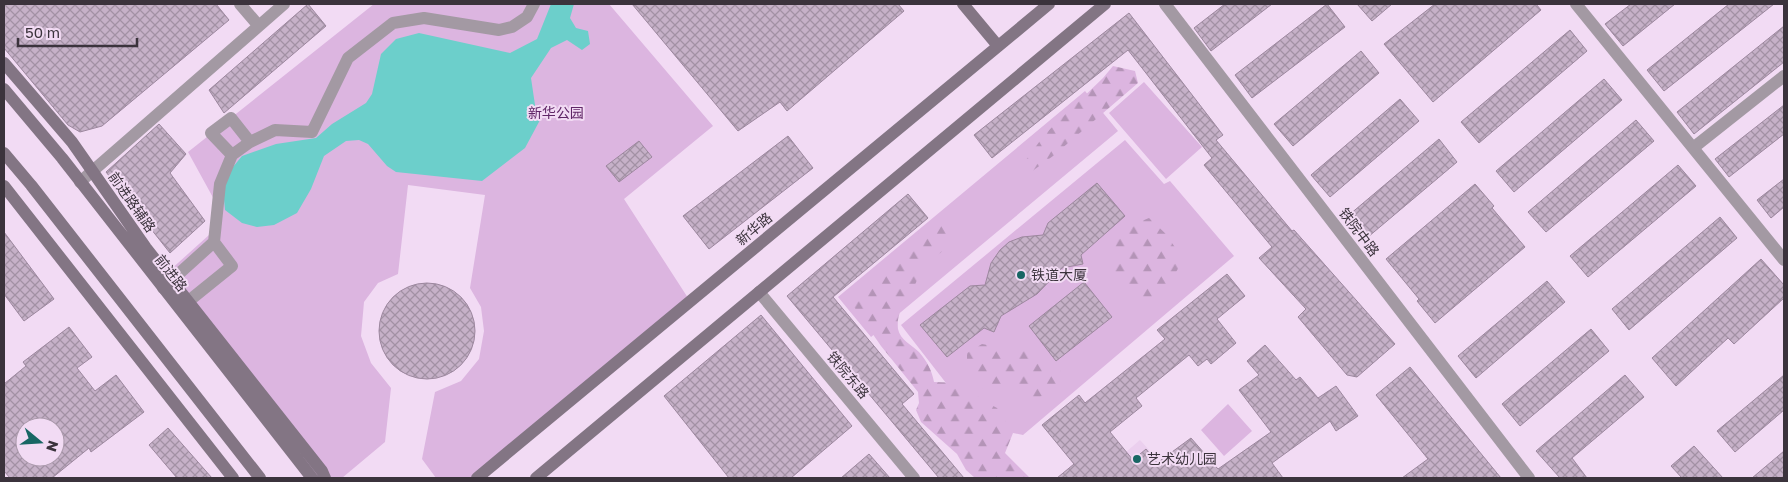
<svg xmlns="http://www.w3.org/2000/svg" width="1788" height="482" viewBox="0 0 1788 482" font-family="'Golos Text','Noto Sans SC',sans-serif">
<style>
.built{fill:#ebcfee}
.green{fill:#dcb5e0}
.forest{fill:url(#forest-firs)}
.water{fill:#6ccfcb}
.building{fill:url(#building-cross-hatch);stroke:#9c879e;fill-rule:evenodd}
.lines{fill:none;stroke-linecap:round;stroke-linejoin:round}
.street{stroke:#a399a3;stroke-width:12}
.secondary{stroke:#837584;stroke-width:12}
.poi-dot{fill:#186664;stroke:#f2dbf4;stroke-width:2}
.labels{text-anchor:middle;stroke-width:4;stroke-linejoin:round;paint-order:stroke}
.park-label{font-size:14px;fill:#602667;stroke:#f2dbf4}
.street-label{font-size:14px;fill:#3b333c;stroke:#f2dbf4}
.poi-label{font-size:14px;fill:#3b333c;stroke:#f2dbf4;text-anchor:start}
</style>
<defs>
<pattern id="forest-firs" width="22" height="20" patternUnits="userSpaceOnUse" patternTransform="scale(1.25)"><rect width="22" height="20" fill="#dcb5e0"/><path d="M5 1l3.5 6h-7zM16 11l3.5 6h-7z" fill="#b494b7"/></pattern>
<pattern id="building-cross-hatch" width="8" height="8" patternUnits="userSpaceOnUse" patternTransform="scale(1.25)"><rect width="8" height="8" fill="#c6b1c8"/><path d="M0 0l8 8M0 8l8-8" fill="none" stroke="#a291a4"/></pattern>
</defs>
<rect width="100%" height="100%" fill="#f2dbf4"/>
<path class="built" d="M1140 440 1174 478H1096Z"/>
<path class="green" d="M374 4H609L713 126 624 199 690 301 477 478H436L422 459 435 392 461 381 479 359 484 331 481 307 470 288 485 195 408 185 398 274 378 283 364 302 361 336 371 363 391 388 385 442 342 478H312L158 281 209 235 216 203 188 152Z
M1144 82 1202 147 1166 179 1109 113Z
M1085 91 1118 131 871 337 838 297Z
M1125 140 1164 184 1170 181 1234 256 1023 435 998 430 970 414 901 325Z
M1228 404 1252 431 1224 456 1201 430Z"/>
<path class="forest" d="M1113 66 1135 71 1138 83 1053 156 1031 172 1023 164 1045 134 1103 78Z
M1149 218 1167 235 1183 260 1168 286 1146 303 1132 299 1110 275 1115 247 1122 229Z
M936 221 946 224C947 228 949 236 948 241 945 252 931 262 920 265 921 289 895 303 898 329 900 340 912 345 919 352 927 361 932 371 934 382L963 383 982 400 997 408 1013 433 1005 453 1030 478H975L966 470 957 454 921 422 916 410 919 403 918 392 881 346 852 304V298L860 286 890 273 911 239Z
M982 344 999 347H1018L1060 370 1062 381C1050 393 1046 397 1029 399L1020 389 1005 385 993 391 980 388 967 369V353Z"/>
<path class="water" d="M551 4H574L570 18 576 28 588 31 590 44 582 50 567 40 551 48 531 78 535 105 540 120 525 148 482 181 396 172 387 166 368 144 359 140 346 141 324 156 311 189 297 213 274 225 257 227 242 223 225 210 223 189 228 173 242 156 276 144 316 138 332 124 366 103 372 94 381 54 396 39 419 33 510 53 537 39Z"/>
<path class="building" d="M4 4H216L229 20 102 126 80 132 68 125 4 48Z
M308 4 326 26 224 113 209 90Z
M632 4H898L904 11 787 111 780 102 738 131Z
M1225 4H1272L1211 51 1194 28Z
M1327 4 1345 27 1252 98 1235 75Z
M1357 4H1392L1372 21Z
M1435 4H1536L1541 10 1433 102 1384 44Z
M1631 4H1675L1623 46 1605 24Z
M1729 4H1774L1664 91 1647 70Z
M1129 13 1223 135 1216 140 1292 231 1294 230 1395 344 1357 377 1347 375 1298 317 1306 309 1259 258 1272 247 1204 165 1212 158 1128 50 992 158 974 135Z
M1784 26V62L1694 134 1677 112Z
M1570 30 1587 51 1479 143 1461 122Z
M1361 51 1379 73 1293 146 1274 124Z
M1604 79 1622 100 1514 192 1496 171Z
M1400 99 1419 121 1330 197 1311 175Z
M1784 105V134L1729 177 1715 159Z
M1636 120 1654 141 1546 232 1528 212Z
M159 124 186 154 170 173 205 221 170 253 106 172Z
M788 136 813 168 709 249 683 216Z
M1439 139 1457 162 1368 237 1349 215Z
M639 141 652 157 619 182 606 166Z
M1678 165 1696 186 1588 277 1570 256Z
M1784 179V207L1771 218 1757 200Z
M1097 183 1125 216 1081 255 1083 264 1062 268 1037 294 1001 316 994 332 984 328 947 357 920 325 970 286 985 285 991 263 1000 250 1009 242 1022 237 1043 235 1048 223Z
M1475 184 1494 206 1492 208 1525 247 1435 323 1417 301 1419 299 1386 259Z
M908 194 928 218 833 297 914 394 902 404 964 478H939L787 296Z
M1720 217 1737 238 1629 330 1612 309Z
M4 232 54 299 24 321 4 294Z
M1761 259 1784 285V298L1734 344 1728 338 1676 386 1652 358Z
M1227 274 1245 296 1217 319 1236 343 1211 364 1207 359 1198 366 1189 355 1136 398 1142 406 1110 432 1133 460 1146 449 1157 463 1191 438 1218 469 1271 432 1239 390 1259 375 1247 361 1265 345 1296 380 1300 377 1318 398 1336 386 1358 416 1336 431 1330 421 1272 463 1283 478H1057L1074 464 1042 425 1079 395 1085 403 1165 339 1157 330Z
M1547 281 1565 302 1476 378 1458 356Z
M1084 282 1112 317 1056 361 1029 326Z
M379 331a48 48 0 1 1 96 0a48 48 0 1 1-96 0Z
M761 315 852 426 791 478H729L664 396Z
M69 327 92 357 77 368 95 391 116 375 144 412 91 452 89 448 52 478H10L4 471V384L26 366 23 362ZM25 427H55V457H25Z
M1591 329 1609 351 1520 426 1502 404Z
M1410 367 1501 478H1402L1428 459 1376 395Z
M1625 375 1644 397 1572 458 1587 478H1560L1536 451Z
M1784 375V410L1735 452 1717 431Z
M168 428 212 478H177L149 445Z
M1694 446 1723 478H1682L1671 466Z
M1784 451V478H1752Z
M869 454 890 478H841Z"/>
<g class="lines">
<path class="street" d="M240 4 258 25
M1165 4 1529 478
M1576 4 1784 260
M250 142 275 130 312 132 348 58 393 23 424 18 499 30 512 27 527 17 534 4
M1693 148 1784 76
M80 182 284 4
M214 242 220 184 232 155 250 142 231 118 211 133 232 155
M163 288 214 242 232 266 180 308
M759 292 914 478"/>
<path class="secondary" d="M963 4 998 46
M4 63 72 142 146 248 322 471 325 478
M4 89 62 158 312 478
M4 153 31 185 260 478
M4 186 233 478
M477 478 1049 4
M536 478 1105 4"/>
</g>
<g class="poi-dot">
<circle cx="1021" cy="275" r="5"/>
<circle cx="1137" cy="459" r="5"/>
</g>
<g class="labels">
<g class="park-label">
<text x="556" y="118">新华公园</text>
</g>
<g class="street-label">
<text transform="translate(132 202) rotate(55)" y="5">前进路辅路</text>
<text transform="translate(754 229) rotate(-40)" y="5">新华路</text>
<text transform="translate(1359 232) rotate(53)" y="5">铁院中路</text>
<text transform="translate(171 273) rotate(52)" y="5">前进路</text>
<text transform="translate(848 375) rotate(50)" y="5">铁院东路</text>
</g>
<g class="poi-label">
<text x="1031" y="280">铁道大厦</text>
<text x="1147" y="464">艺术幼儿园</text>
</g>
</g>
<rect width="1788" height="482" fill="none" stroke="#3b333c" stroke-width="10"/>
<g transform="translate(40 442) rotate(108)"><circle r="24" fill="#f2dbf4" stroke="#a998aa"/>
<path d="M0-4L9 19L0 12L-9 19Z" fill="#186664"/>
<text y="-8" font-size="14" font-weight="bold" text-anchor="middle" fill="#3b333c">N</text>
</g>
<path d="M18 38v8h119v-8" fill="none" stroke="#3b333c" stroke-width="2.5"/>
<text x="25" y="38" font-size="15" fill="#3b333c" stroke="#f2dbf4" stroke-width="4" paint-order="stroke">50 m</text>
</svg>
